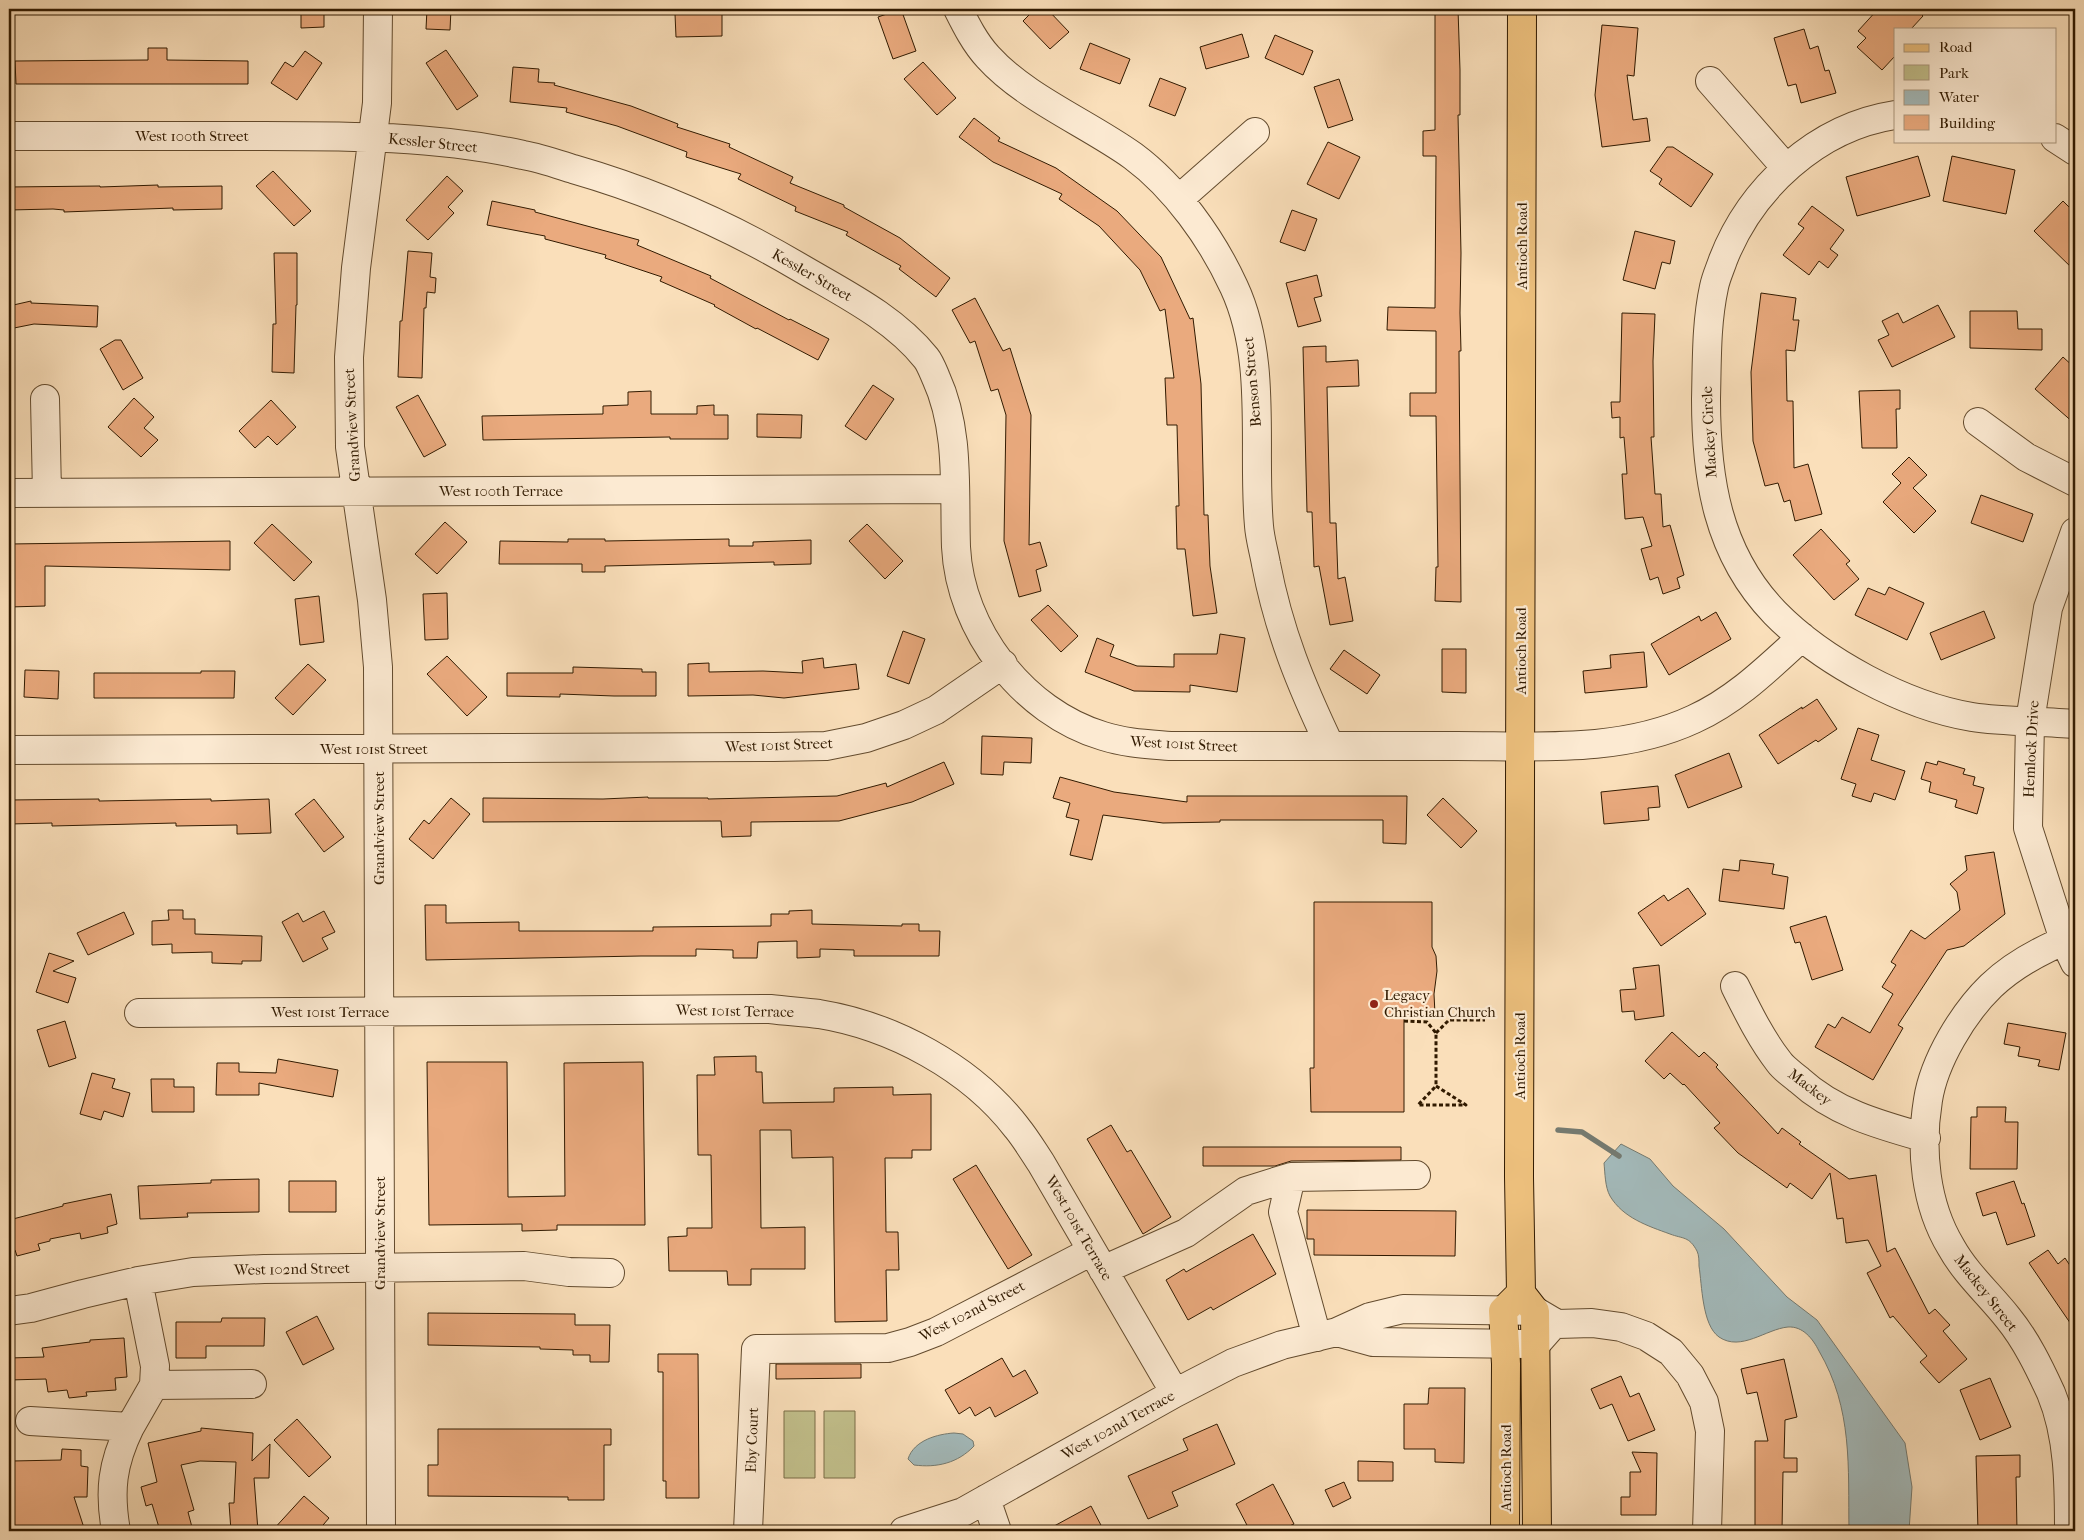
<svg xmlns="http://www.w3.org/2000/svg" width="2084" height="1540" viewBox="0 0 2084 1540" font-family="'IM FELL French Canon',serif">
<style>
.green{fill:#c2c08c;stroke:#7a6d46}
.water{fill:#a3babb;stroke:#757a70}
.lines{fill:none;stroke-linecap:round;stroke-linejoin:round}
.stream{stroke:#757a70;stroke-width:5.5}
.building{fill:#eaaa7e;stroke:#311a00}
.minor-casing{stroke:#634b2e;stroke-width:30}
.major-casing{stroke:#311a00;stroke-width:30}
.path{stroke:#311a00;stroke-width:3;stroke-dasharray:4 2.5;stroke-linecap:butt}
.minor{stroke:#fcead2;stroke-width:28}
.major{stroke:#edc07d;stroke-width:28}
.poi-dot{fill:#8f2418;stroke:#fcead2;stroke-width:2}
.labels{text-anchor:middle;stroke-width:4.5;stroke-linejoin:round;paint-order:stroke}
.street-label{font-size:15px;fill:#311a00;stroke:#fcead2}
.poi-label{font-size:15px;fill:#311a00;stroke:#fcead2;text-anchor:start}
</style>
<rect width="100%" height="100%" fill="#fadfba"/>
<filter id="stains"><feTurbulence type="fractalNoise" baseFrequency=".004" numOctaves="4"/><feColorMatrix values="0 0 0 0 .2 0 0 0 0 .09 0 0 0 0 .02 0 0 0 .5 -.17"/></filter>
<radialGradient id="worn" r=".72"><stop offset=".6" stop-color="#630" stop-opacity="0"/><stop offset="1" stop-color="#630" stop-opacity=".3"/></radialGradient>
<path class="green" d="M784 1411H815V1478H784Z
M824 1411H855V1478H824Z"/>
<path class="water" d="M1621 1144 1650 1159 1673 1186 1724 1229 1787 1297 1817 1320 1905 1443 1912 1487 1909 1531H1849C1848 1467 1853 1409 1819 1351 1813 1339 1803 1326 1788 1327 1766 1329 1741 1352 1719 1337 1702 1325 1702 1285 1699 1266 1699 1261 1699 1255 1697 1251 1689 1236 1683 1239 1670 1234 1648 1226 1623 1218 1610 1196 1605 1187 1605 1173 1604 1163Z
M954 1433 963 1434 973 1441 974 1446C958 1463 937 1468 914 1465L908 1459C914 1440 938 1434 954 1433Z"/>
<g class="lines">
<path class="stream" d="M1558 1130 1582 1132 1619 1156"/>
</g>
<path class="building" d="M301 9H324V27L301 28Z
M427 9H451L450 30 426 29Z
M901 9 916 51 893 59 878 17Z
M1035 9H1047L1069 32 1050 49 1023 21Z
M1435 9H1458L1460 70V115H1458L1461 253 1460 313 1461 351H1459L1461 602 1435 601 1436 567H1438L1436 416H1410V393H1436V331L1387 330 1388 307 1435 308 1436 156H1423V131L1435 130Z
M1878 9H1916L1923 16 1911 29H1895V56L1882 70 1857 47 1866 38 1858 31Z
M722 13V36L676 37 675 14Z
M1602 25 1638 28 1634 76 1627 75 1633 120 1647 118 1650 141 1602 147 1595 95Z
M1804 29 1810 49 1818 46 1825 71 1829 70 1836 93 1801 103 1796 84 1788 86 1774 38Z
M1242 34 1249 57 1206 69 1200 47Z
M1275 35 1313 51 1303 75 1265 58Z
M1090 43 1130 59 1120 84 1080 69Z
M148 48H167V60L248 61V84H16L15 61 148 60Z
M446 50 478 96 457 110 426 63Z
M305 51 322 63 297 100 271 83 285 62 293 67Z
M923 62 956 98 937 115 904 79Z
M513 67 539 69 538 82 555 83 554 85 631 106 678 124 677 127 730 144 729 147 793 177 790 183 844 205V207L900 238 950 278 936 297 899 269 901 266 846 235 848 232 795 211 796 207 738 179 741 174 686 157 687 152 617 126 566 112 567 108 510 102Z
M1160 78 1186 88 1175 116 1149 106Z
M1339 79 1353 120 1328 128 1314 87Z
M974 118 1000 138 998 141 1056 168 1117 211 1161 257 1190 319 1193 318 1201 384 1204 515H1208L1210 566 1217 613 1193 616 1185 549H1177L1176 506H1179L1177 425H1167L1165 378H1174L1165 309 1160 311 1140 270 1099 226 1059 199 1062 194 993 162 959 137Z
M1328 142 1360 157 1339 199 1307 184Z
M1667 147H1673L1713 174 1691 207 1659 184 1662 179 1650 171Z
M1918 156 1930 196 1857 216 1846 177Z
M1952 156 2015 170 2006 214 1943 201Z
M273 171 311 211 294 226 256 186Z
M447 176 463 191 448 207 454 213 428 240 406 220Z
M158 185V187L222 186V209L173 210V208L64 212V210L53 209 9 210V187L100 186V187Z
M492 201 535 210V212L639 240 637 245 711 276 710 278 789 320 790 319 829 339 818 360 757 328 756 329 714 306 715 305 660 281 662 277 605 258 606 255 545 239V236L487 225Z
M2063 201 2075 213V271L2034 231Z
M1812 206 1844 230 1830 249 1838 255 1828 268 1819 261 1809 275 1783 255 1804 228 1798 224Z
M1292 210 1317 219 1305 251 1280 242Z
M1635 231 1675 241 1670 264 1662 262 1655 289 1623 280Z
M408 251 432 253 430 277 436 278 435 293 427 292 426 308H424L422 378 398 377 400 321H402Z
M274 253H297V305H296L294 373 272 372 273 324H276Z
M1317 275 1322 296 1314 298 1321 321 1298 327 1286 283Z
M1761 293 1796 298 1793 320H1799L1795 351 1786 350 1787 401H1793L1794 468 1808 464 1822 514 1795 521 1790 500 1784 502 1778 483 1765 486 1753 441 1751 372Z
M975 298 1003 351 1010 348 1031 415 1029 545 1040 542 1047 566 1036 570 1041 591 1019 597 1004 541 1006 415 998 389 991 391 975 341 970 343 952 310Z
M31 301V303L98 306 97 327 34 324 9 329V306Z
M1938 305 1955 337 1892 367 1878 340 1889 335 1882 321 1898 313 1903 323Z
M1970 311H2017L2018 329H2042V350L1970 348Z
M1622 313 1655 314 1653 361 1654 437H1651L1655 494H1661L1663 527 1670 525 1684 575 1677 578 1680 588 1663 594 1658 577 1650 580 1641 549 1652 546 1643 517 1625 519 1622 474H1627L1624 437 1620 438V417L1612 418 1611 402H1620Z
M115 340H121L143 378 123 390 100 349Z
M1326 346V362L1358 360 1359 386 1327 387 1330 523H1336L1338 579 1345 577 1353 621 1330 625 1319 566 1314 567 1312 512H1307L1303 347Z
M2063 357 2075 368V424L2035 389Z
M873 385 894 399 866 440 845 426Z
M1900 390V409H1896L1897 448H1862L1859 391Z
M651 391V414H697V406L714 405V415H728V439H670V437L483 440 482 416 603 414V406L628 405V392Z
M418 395 446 445 424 457 396 407Z
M134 398 154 417 144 428 158 440 141 457 108 427Z
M271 400 296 427 277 445 268 436 255 448 239 431Z
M757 414 802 415 801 438 757 437Z
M1909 457 1927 475 1913 488 1936 511 1914 533 1883 502 1901 483 1892 474Z
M1981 495 2033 514 2023 542 1971 523Z
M445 522 467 542 437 574 415 554Z
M272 524 312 562 294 581 254 543Z
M867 524 903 561 885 579 849 541Z
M1821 529 1850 561 1846 564 1859 579 1834 600 1793 555Z
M568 539H605V541L729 539V546H753V542L811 540V564L774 565V562L605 566V572H582V564H499L500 541 568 542Z
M230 541V570L45 566V606L9 607V544Z
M1889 587 1924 603 1907 640 1855 615 1868 588 1885 595Z
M447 593 448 639 425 640 423 594Z
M319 596 324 642 300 645 295 599Z
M1048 605 1078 636 1061 652 1031 620Z
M1984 611 1995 638 1941 660 1930 633Z
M1716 612 1731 639 1669 675 1651 644 1699 616 1701 621Z
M903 631 925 639 909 684 887 676Z
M1220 634 1245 638 1237 692 1190 685V692L1134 691 1085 672 1097 638 1114 645 1110 656 1137 666 1174 667V654H1217Z
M1442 649H1466V693L1442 692Z
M1344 650 1380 675 1367 694 1330 669Z
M1644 652 1647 687 1585 693 1583 671 1611 668 1610 655Z
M447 656 487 697 467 716 427 674Z
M823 658 824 668 856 664 859 689 784 698 753 695 688 696V664L709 663V672L763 671 803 673 802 661Z
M308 664 326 680 293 715 275 698Z
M573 667 642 669V672H656V696H614L560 694V697L507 696V673H573Z
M25 670 59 671 58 699 24 697Z
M201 671H235L234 698H94V673H201Z
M1817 699 1837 729 1818 742 1816 740 1778 764 1759 735 1802 707V709Z
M1858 728 1879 735 1871 760 1905 771 1895 800 1874 793 1871 802 1852 796 1856 784 1841 779Z
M982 736 1032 738 1031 763 1004 762 1003 775 981 774Z
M1729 753 1742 787 1688 808 1675 775Z
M1938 761 1965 769 1963 774 1975 777 1973 785 1984 788 1977 814 1955 807 1957 800 1929 792 1931 782 1921 779 1926 762 1937 765Z
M944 762 954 784 912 802 839 821 751 822V836L722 837 721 821 483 822V798L603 799 648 797V798H708V799L837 796 886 783 887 787Z
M1060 777 1114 792 1187 802V796H1407L1406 844 1383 843V820H1220V822L1163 823 1103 815 1092 860 1070 855 1079 820 1066 817 1070 803 1053 798Z
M1658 786 1660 807 1648 808 1649 820 1604 824 1601 792Z
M451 798 470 814 433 859 409 839 424 820 429 824Z
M1443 798 1477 831 1461 848 1427 815Z
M99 799V801L211 799V801L269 799 271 833 237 834V825L176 826V823L52 826V823L9 824V800Z
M314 799 344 837 324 852 295 814Z
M1994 852 2005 914 1964 946 1947 950 1898 1025 1903 1028 1873 1080 1815 1047 1828 1024 1835 1028 1842 1017 1870 1033 1893 994 1882 987 1896 965 1891 962 1911 930 1925 939 1960 910 1957 892 1950 884 1967 870 1965 856Z
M1740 860 1774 864 1772 874 1788 877 1784 909 1719 901 1723 869 1739 871Z
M1688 888 1706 914 1661 946 1638 913 1664 895 1668 901Z
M1314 902H1432V947L1436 956 1437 971 1434 994 1435 1014 1404 1015V1112H1311L1310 1068H1314Z
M425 905H446V923L519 922V931H653V927L771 926V914H789V911L812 910V924L902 926V924H919V931H940L939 956H854V950L820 949V957L797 958V941L758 942 757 958H733V950L696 949V956H641L426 960Z
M168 910H183V919H195V934L262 936 261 961H242V964L212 963V952L172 953V944L152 945V921L169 920Z
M324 911 335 932 322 938 328 949 303 962 282 922 298 913 303 922Z
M124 912 134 934 88 955 77 933Z
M1826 916 1843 970 1812 980 1800 942 1795 943 1790 927Z
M49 953 74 961 53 971 76 978 68 1003 36 992Z
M1659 965 1664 1016 1635 1020 1634 1011 1622 1012 1620 990 1636 989 1633 968Z
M65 1021 76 1058 49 1067 37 1030Z
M2008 1023 2066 1033 2059 1070 2038 1066 2040 1060 2018 1056 2020 1047 2004 1044Z
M1672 1032 1699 1057 1704 1052 1718 1065 1716 1067 1778 1134 1782 1128 1801 1142 1799 1144 1849 1179 1876 1175 1887 1252 1895 1248 1929 1314 1935 1309 1950 1325 1943 1331 1967 1359 1939 1383 1920 1362 1927 1356 1893 1316 1890 1318 1867 1273 1881 1266 1868 1240 1846 1243 1843 1218 1837 1219 1830 1173 1812 1199 1790 1183 1787 1188 1738 1153 1714 1128 1720 1123 1684 1084 1683 1085 1670 1073 1664 1079 1645 1061Z
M756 1056V1072H762L763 1103 834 1102V1088L893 1087V1095L931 1094V1150H912V1158H885L886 1232H898L899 1270H886L887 1321 835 1322 833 1157 792 1158 791 1130H760L761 1228 805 1227V1269H751V1285H728L727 1271H669L668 1237 687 1236V1228H712L711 1155H698L697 1075H715L714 1057Z
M278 1059 338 1070 333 1097 259 1083V1095H216L217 1063H239V1072L276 1073Z
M427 1062H507L508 1197 565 1196 564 1063 643 1062 645 1225H557V1230L522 1231V1224L429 1225Z
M92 1073 115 1079 112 1088 130 1093 123 1117 104 1111 101 1120 80 1114Z
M151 1079H174V1087H194V1112H152Z
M1977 1107H2006L2005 1122H2018L2017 1169H1970L1971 1117H1977Z
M1111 1125 1127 1152 1131 1150 1171 1217 1143 1234 1087 1139Z
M1203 1147H1401V1160L1291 1161 1275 1166H1203Z
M976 1165 1032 1255 1008 1269 953 1179Z
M259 1179V1212L187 1213 188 1217 140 1219 138 1186 211 1183V1180Z
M289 1181H336V1212H289Z
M2014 1181 2022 1204 2024 1203 2035 1236 2007 1245 1996 1212 1983 1216 1976 1193Z
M111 1194 117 1224 107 1227 108 1233 81 1239 80 1233 50 1239V1241L38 1244 40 1250 17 1256 15 1250 9 1251V1220L63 1206V1204Z
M1307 1210 1456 1211 1455 1256 1314 1255V1239H1307Z
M1253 1234 1276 1274 1213 1310 1211 1307 1188 1320 1166 1280 1184 1269 1186 1272Z
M2048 1250 2058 1264 2065 1258 2075 1273V1330L2029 1263Z
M428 1313 575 1314V1325H610L609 1362H590V1355H573V1350L540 1349V1347L428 1345Z
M317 1316 334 1349 303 1365 286 1332Z
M222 1318H265L264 1346H206V1358H176V1322H221Z
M124 1338 127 1377 115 1378 116 1390 86 1392 87 1396 69 1398 67 1390 48 1392 46 1379 9 1380V1358L44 1357 42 1348 90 1342V1340Z
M658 1354H698L699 1498H666V1481H663V1372H658Z
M1002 1358 1013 1377 1025 1370 1038 1393 995 1417 990 1407 975 1416 970 1407 959 1414 945 1390Z
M1784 1359 1797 1417 1785 1420 1784 1458H1797V1472H1783L1782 1531H1755V1441H1768L1757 1392 1747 1394 1741 1369Z
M776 1364H861V1378L776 1379Z
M1621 1376 1630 1397 1639 1393 1655 1430 1628 1441 1612 1404 1600 1409 1591 1389Z
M1990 1378 2011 1427 1980 1440 1960 1390Z
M1429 1388H1465L1464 1463 1435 1462V1449H1404V1404H1428Z
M297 1419 331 1457 309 1477 274 1440Z
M1217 1424 1235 1464 1172 1492 1178 1506 1148 1519 1128 1476 1188 1450 1183 1439Z
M201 1428 253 1433 252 1461 270 1444 269 1478H254L258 1531H231L229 1503H234L236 1462 200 1461 181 1465 194 1510 188 1512 193 1531H160L152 1504 146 1506 141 1487 157 1482 148 1443 201 1431Z
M438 1429H611V1445H604V1500H568V1497L428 1496V1465H438Z
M62 1449 81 1450V1466L88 1467 87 1497H74L85 1531H14L12 1461 61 1460Z
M1632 1452 1657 1453 1656 1515H1621V1497H1630V1472H1641Z
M2020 1455V1477H2016L2017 1531H1978L1976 1456Z
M1358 1461 1393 1462V1481H1358Z
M1344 1482 1351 1498 1333 1507 1325 1490Z
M1273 1484 1294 1524 1278 1531H1250L1236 1504Z
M304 1496 329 1518 318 1531H272Z
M1091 1506 1104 1531H1045Z"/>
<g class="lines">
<g class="minor-casing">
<path id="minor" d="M378 9 377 103 356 268 349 357 350 447 372 600 378 667 381 1531
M958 9C966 25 975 43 988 57 1025 98 1087 123 1133 156 1175 187 1212 239 1234 287 1268 360 1252 448 1259 526 1260 539 1264 552 1266 564 1279 632 1301 685 1330 746
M1710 81 1786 168
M1895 115C1817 127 1751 188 1723 260 1720 269 1716 277 1714 287 1706 324 1707 361 1706 399 1706 478 1717 553 1775 613 1822 661 1905 706 1972 717 2003 722 2043 721 2075 724
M9 136C88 136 168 136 248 136 340 136 433 135 523 155 540 158 557 164 573 169 653 192 728 225 799 267 843 293 893 317 926 358 930 363 933 371 936 378 960 430 954 490 956 547 960 630 1023 712 1103 736 1125 743 1147 744 1170 746 1262 746 1353 746 1445 746 1528 745 1617 755 1694 719 1736 700 1769 667 1802 637
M2055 138 2075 151
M1179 199 1255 132
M45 399 47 493
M1978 422 2026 457 2075 482
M9 493 955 489
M2075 532 2048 608 2030 721 2028 828 2064 940 2075 963
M9 750 774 747 826 746 866 738 904 725 936 710 1003 664
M1735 986C1748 1012 1761 1039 1779 1062 1784 1069 1792 1074 1799 1080 1835 1113 1880 1125 1926 1138
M139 1013 770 1009C786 1011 803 1012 819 1014 893 1026 971 1068 1017 1128 1026 1139 1033 1151 1041 1163L1175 1393
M1291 1177 1283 1212 1317 1337
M1103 1270 1186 1233 1246 1191 1291 1177 1416 1175
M9 1311 31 1308 83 1294 138 1281 193 1272 264 1269 524 1266 569 1272 610 1273
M1337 1332 1373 1342 1536 1344 1551 1327
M154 1385 252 1384
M30 1421 130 1427 154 1385 155 1366 138 1281
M986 1499 997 1531
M116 1531C109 1491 112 1464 130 1427
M748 1531 756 1349 888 1348 910 1342 936 1332 1092 1251
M904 1531 963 1512 1175 1393 1233 1363 1282 1345 1337 1332 1370 1317 1403 1309 1535 1311 1557 1324 1592 1323 1621 1327 1646 1336 1671 1352 1690 1375 1704 1402 1710 1431 1707 1531
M2069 1531C2069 1486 2069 1436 2051 1393 2039 1367 2026 1340 2008 1318 1989 1294 1966 1274 1951 1247 1925 1204 1920 1149 1928 1100 1934 1061 1963 1013 1991 986 2015 963 2045 948 2075 936"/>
</g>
<g class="major-casing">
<path id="major" d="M1522 9 1519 1177 1521 1293 1535 1311 1537 1531
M1505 1531 1506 1364 1503 1311 1521 1293"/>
</g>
<path class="path" d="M1404 1021 1427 1022 1436 1033V1086
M1436 1033 1449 1020H1485
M1436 1086 1466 1105H1418Z"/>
<use href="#minor" class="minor"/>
<use href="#major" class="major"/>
</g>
<circle class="poi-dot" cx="1374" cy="1004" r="5"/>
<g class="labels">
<g class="street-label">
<text x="192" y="141">West 100th Street</text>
<text transform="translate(433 143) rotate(6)" y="5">Kessler Street</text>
<text transform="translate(1522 246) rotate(-90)" y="5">Antioch Road</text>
<text transform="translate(812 275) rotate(30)" y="5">Kessler Street</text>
<text transform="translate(1252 382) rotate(-95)" y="5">Benson Street</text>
<text transform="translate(352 425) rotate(-93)" y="5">Grandview Street</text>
<text transform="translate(1709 432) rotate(-93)" y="5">Mackey Circle</text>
<text x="501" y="496">West 100th Terrace</text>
<text transform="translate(1521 651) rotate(-90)" y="5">Antioch Road</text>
<text transform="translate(1184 744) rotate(3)" y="5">West 101st Street</text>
<text transform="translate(779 745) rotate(-2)" y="5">West 101st Street</text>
<text x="374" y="754">West 101st Street</text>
<text transform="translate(2031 749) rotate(-87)" y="5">Hemlock Drive</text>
<text transform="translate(379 828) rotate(-90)" y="5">Grandview Street</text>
<text transform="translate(735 1011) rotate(1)" y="5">West 101st Terrace</text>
<text x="330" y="1017">West 101st Terrace</text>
<text transform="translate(1520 1056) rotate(-90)" y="5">Antioch Road</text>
<text transform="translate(1810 1087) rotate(37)" y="5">Mackey</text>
<text transform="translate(1079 1228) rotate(60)" y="5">West 101st Terrace</text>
<text transform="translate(380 1233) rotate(-90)" y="5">Grandview Street</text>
<text transform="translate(292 1269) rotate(-1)" y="5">West 102nd Street</text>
<text transform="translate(1986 1293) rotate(52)" y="5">Mackey Street</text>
<text transform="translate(972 1311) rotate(-27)" y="5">West 102nd Street</text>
<text transform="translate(1118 1425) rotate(-29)" y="5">West 102nd Terrace</text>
<text transform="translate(752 1440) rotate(-88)" y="5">Eby Court</text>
<text transform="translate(1506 1468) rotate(-90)" y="5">Antioch Road</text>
</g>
<g class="poi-label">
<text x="1384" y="1000">Legacy<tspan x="1384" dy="17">Christian Church</tspan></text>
</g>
</g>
<rect width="2084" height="1540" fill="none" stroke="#fadfba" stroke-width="30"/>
<rect x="10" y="10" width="2064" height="1520" fill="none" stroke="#311a00" stroke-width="2.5"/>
<rect x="15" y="15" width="2054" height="1510" fill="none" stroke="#311a00"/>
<rect x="1894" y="28" width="162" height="115" fill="#fcead2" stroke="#ab977e"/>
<rect x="1904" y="44" width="25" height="8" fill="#edc07d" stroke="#ab977e"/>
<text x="1939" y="52" font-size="15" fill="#311a00">Road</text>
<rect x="1904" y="65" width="25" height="15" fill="#c2c08c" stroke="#ab977e"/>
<text x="1939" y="78" font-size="15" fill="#311a00">Park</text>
<rect x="1904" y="90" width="25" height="15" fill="#a3babb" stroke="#ab977e"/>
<text x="1939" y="102" font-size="15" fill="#311a00">Water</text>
<rect x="1904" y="115" width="25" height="15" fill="#eaaa7e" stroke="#ab977e"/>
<text x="1939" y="128" font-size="15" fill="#311a00">Building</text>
<rect width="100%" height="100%" filter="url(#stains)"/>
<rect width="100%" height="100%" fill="url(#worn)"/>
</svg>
